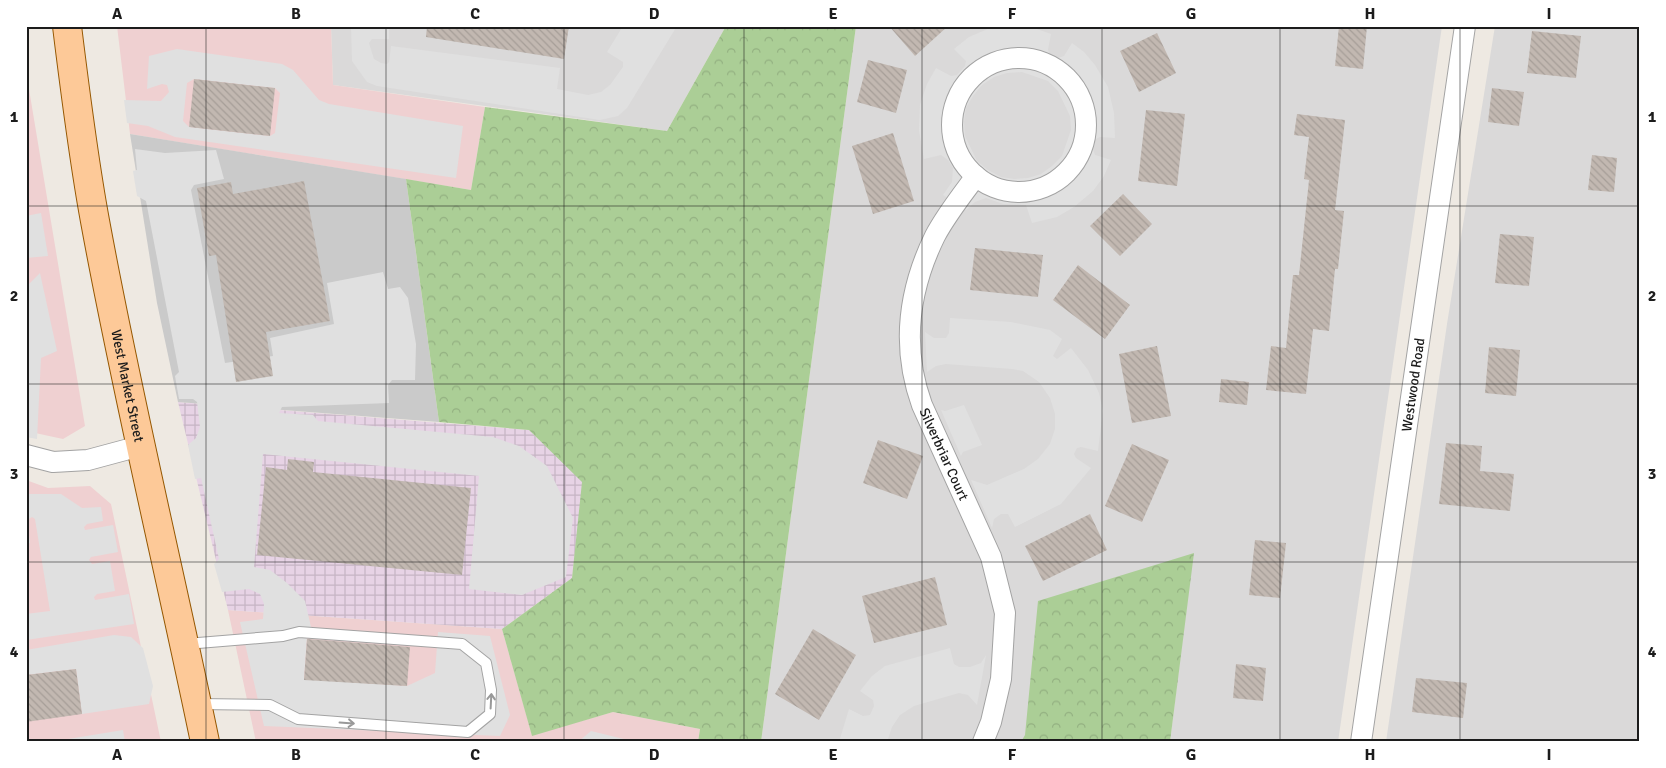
<svg xmlns="http://www.w3.org/2000/svg" width="1666" height="768" viewBox="0 0 1666 768" font-family="Signika,sans-serif">
<style>
.residential{fill:#dad9d9}
.commercial{fill:#efd0d1}
.industrial{fill:url(#industrial-grid)}
.religious{fill:#cacaca}
.forest{fill:url(#forest-crowns)}
.parking{fill:#e0e0e0;fill-rule:evenodd}
.building{fill:url(#building-back-hatch)}
.lines{fill:none;stroke-linecap:round;stroke-linejoin:round}
.lane-casing{stroke:#a3a3a3;stroke-width:12}
.street-casing{stroke:#a3a3a3;stroke-width:22}
.primary-casing{stroke:#955700;stroke-width:30}
.lane{stroke:#fff;stroke-width:10}
.street{stroke:#fff;stroke-width:20}
.primary{stroke:#fdc998;stroke-width:28}
.oneway{stroke:#999}
.grid{fill:none;stroke:#1c1c1c;stroke-width:1;stroke-opacity:0.55}
.labels{text-anchor:middle;stroke-width:5;stroke-linejoin:round;paint-order:stroke}
.street-label{font-size:14px;fill:#1c1c1c;stroke:#fff}
.neatline{fill:none;stroke:#1c1c1c;stroke-width:2}
.grid-label{font-size:16px;text-anchor:middle;font-weight:bold;fill:#1c1c1c}
</style>
<defs>
<pattern id="industrial-grid" width="8" height="8" patternUnits="userSpaceOnUse" patternTransform="scale(1.25)"><rect width="8" height="8" fill="#e7d3e5"/><path d="M0 4h8M4 0v8" fill="none" stroke="#c6b5c4"/></pattern>
<pattern id="forest-crowns" width="20" height="18" patternUnits="userSpaceOnUse" patternTransform="scale(1.25)"><rect width="20" height="18" fill="#abce96"/><path d="M2 6a3 3 0 1 1 6 0M12 15a3 3 0 1 1 6 0" fill="none" stroke="#93b081"/></pattern>
<pattern id="building-back-hatch" width="6" height="6" patternUnits="userSpaceOnUse" patternTransform="scale(1.25)"><rect width="6" height="6" fill="#c2b8b1"/><path d="M-1 5l2 2M0 0l6 6M5-1l2 2" fill="none" stroke="#a69e98"/></pattern>
</defs>
<rect width="100%" height="100%" fill="#eee9e2"/>
<path class="residential" d="M331 26H726L667 131 333 85Z
M856 26H1442L1338 742H1170L1193 554 1021 742H761Z
M1495 26H1640V742H1386L1447 324Z"/>
<path class="commercial" d="M117 26H331L333 85 485 107 471 190 130 134Z
M26 71 85 426 63 439 26 431Z
M26 480 48 488 90 486 111 504 161 742H26Z
M228 610 502 629 532 735 613 712 700 729 698 742H256Z"/>
<path class="industrial" d="M178 402 529 430 583 481 572 578 502 629 228 610Z"/>
<path class="religious" d="M130 134 406 179 439 422 178 402 157 303Z"/>
<path class="forest" d="M726 26H856L761 742H698L700 729 613 712 532 736 502 629 572 578 582 482 529 430 439 422 406 179 471 190 485 107 667 131Z
M1194 553 1170 742H1021L1025 735 1038 601Z"/>
<path class="parking" d="M351 26H389V39H372L369 43 374 59 381 63 387 64 389 62 391 46 560 68 557 89 588 95 601 92 610 85 623 67V62L607 52 623 26H677L627 108 618 116 600 120 377 86 367 82 352 61Z
M1012 27 1034 28 1051 34 1048 50 1050 55 1058 58 1064 56 1072 43 1084 52 1095 65 1108 87 1114 113 1115 138 1100 137 1096 139 1093 149 1095 155 1111 160 1104 176 1093 191 1074 207 1057 217 1032 223 1026 205 1003 204 986 198 975 202 966 210 943 195 952 182 953 168 948 160 941 155 924 159 919 131 920 105 927 84 936 68 951 76 957 75 965 66 966 61 954 49 969 37 990 28ZM1022 72 1048 81 1058 91 1070 116 1071 130 1062 156 1052 166 1041 174 1028 178 1014 179 1001 177 988 170 977 161 965 136 964 122 966 108 973 96 982 85 994 77 1007 73Z
M177 49 282 64 293 70 319 100 329 104 463 126 456 178 175 137 148 126 127 123 124 100 161 101 169 92 167 85 162 84 147 89 149 56ZM194 79 275 88 280 93 275 133 270 136 189 127 183 121 187 83Z
M135 149 165 153 216 150 224 179 194 185 191 190 225 363 273 356 270 338 334 324 327 283 383 272 388 289 400 287 408 298 416 344 415 380H392L388 385 389 403 282 407 279 413 313 415 318 421 493 437 519 446 547 466 573 518 566 577 522 595 469 589 479 476 263 454 254 567 270 570 287 583 305 601 311 627 307 637 304 679 407 686 435 673 438 632 490 636 510 715 500 736 264 726 240 622 263 619 264 604 260 594 249 589 222 592 214 564 219 559 201 478 195 479 188 445 196 438 200 427 197 402 193 399H179L175 376 179 372 146 201 137 196 133 171 137 170Z
M41 213 48 256 26 258V216Z
M40 273 57 351 41 358 37 439 26 437V287Z
M950 318 1011 322 1050 330 1062 339 1053 356 1057 359 1071 348 1088 370 1099 393 1103 411 1098 451 1081 447 1077 448 1074 454 1076 458 1091 468 1061 504 1015 527 1008 514H1001L994 519 992 528 971 480 987 485 1024 469 1038 459 1050 444 1055 429V414L1050 398 1039 382 1023 371 1012 369 946 364 936 366 927 372 925 332 934 338H946L949 333Z
M964 405 982 445 963 452 961 456 941 410 945 411Z
M26 494H61L82 508 101 507 103 521 87 524 84 527 85 530 113 525 118 552 91 557 89 560 92 564 110 561 115 591 97 594 94 597 95 600 129 594 134 624 26 640V614L50 611 35 519 32 517 27 520 30 543H26Z
M114 635 131 637 143 648 153 686 149 704 82 714 76 669 26 675V650Z
M950 648 954 664 959 667H970L981 663 986 655 977 705 968 695 959 693 914 706 900 715 892 727 887 742H839L849 709 863 716 870 715 874 706 873 700 860 691 872 676 885 666Z
M123 730 125 742H50Z
M591 731 636 742H578Z"/>
<path class="building" d="M427 26H569L564 59 426 37Z
M889 26H948L915 56Z
M1339 26H1367L1363 69 1335 66Z
M1532 31 1581 36 1576 78 1527 73Z
M1157 33 1176 73 1139 92 1120 51Z
M868 60 907 70 896 113 857 102Z
M194 79 275 88 270 136 189 127Z
M1492 88 1524 92 1519 126 1488 122Z
M1146 110 1185 114 1177 186 1138 181Z
M1297 114 1345 120 1335 210 1344 211 1338 269H1335L1329 331 1313 329 1306 394 1266 390 1271 346 1286 348 1293 275H1299L1309 180 1304 179 1309 137 1294 135Z
M893 133 914 201 873 214 852 146Z
M1592 155 1617 158 1614 192 1588 190Z
M304 181 330 321 266 332 273 376 236 382 216 255 209 256 197 188 231 182 233 194Z
M1123 194 1152 224 1120 256 1090 226Z
M1500 234 1534 237 1529 286 1495 283Z
M975 248 1043 255 1038 297 970 290Z
M1078 265 1130 305 1105 339 1053 300Z
M1157 346 1171 416 1132 423 1119 354Z
M1489 347 1520 350 1516 396 1485 393Z
M1221 379 1249 382 1247 405 1219 402Z
M878 440 923 456 907 499 863 483Z
M1446 443 1482 446 1480 471 1514 474 1510 511 1439 504Z
M1132 444 1169 460 1142 522 1105 506Z
M288 459 314 462 313 472 471 488 462 575 257 555 266 467 287 470Z
M1090 514 1107 550 1043 581 1025 546Z
M1255 540 1286 543 1280 598 1249 595Z
M935 577 947 625 874 643 862 596Z
M813 629 856 655 819 720 775 694Z
M307 639 410 647 407 686 304 680Z
M1236 664 1266 668 1263 701 1233 698Z
M76 669 82 714 26 722V675Z
M1416 678 1467 683 1463 718 1412 712Z"/>
<g class="lines">
<g class="lane-casing">
<path id="lane" d="M186 644 283 636 299 632 462 644 486 663 491 690 490 714 468 732 298 719 270 705 199 704"/>
</g>
<g class="street-casing">
<g id="street">
<circle cx="1019" cy="125" r="67"/>
<path id="s1" d="M976 176C962 195 946 215 935 236 908 291 901 347 922 405L991 557 1005 613 1001 679 991 722 983 742"/>
<path d="M26 455 53 462 88 460 140 446"/>
<path id="s2" d="M1361 742 1465 26"/>
</g>
</g>
<g class="primary-casing">
<g id="primary">
<path id="s3" d="M67 26C75 91 83 156 95 221 127 396 169 568 205 742"/>
</g>
</g>
<use href="#lane" class="lane"/>
<use href="#street" class="street"/>
<use href="#primary" class="primary"/>
</g>
<defs><path id="oneway-shaft" d="M-6 0H5M1.5-3L5.5 0L1.5 3" fill="none" stroke-width="1.6" stroke-linecap="round" stroke-linejoin="round" transform="scale(1.25)"/></defs>
<g class="oneway">
<use href="#oneway-shaft" transform="translate(491 701) rotate(-87)"/>
<use href="#oneway-shaft" transform="translate(347 723) rotate(4)"/>
</g>
<path class="grid" d="M206 26V742M386 26V742M564 26V742M744 26V742M922 26V742M1102 26V742M1280 26V742M1460 26V742M26 206H1640M26 384H1640M26 562H1640"/>
<g class="labels">
<g class="street-label">
<text dy="5" stroke="none"><textPath href="#s2" startOffset="361">Westwood Road</textPath></text>
<text dy="5" stroke="none"><textPath href="#s3" startOffset="365">West Market Street</textPath></text>
<text dy="5" stroke="none"><textPath href="#s1" startOffset="301">Silverbriar Court</textPath></text>
</g>
</g>
<rect width="1666" height="768" fill="none" stroke="#ffffff" stroke-width="55"/>
<rect x="28" y="28" width="1610" height="712" class="neatline"/>
<g class="grid-label">
<text x="117" y="19">A</text>
<text x="296" y="19">B</text>
<text x="475" y="19">C</text>
<text x="654" y="19">D</text>
<text x="833" y="19">E</text>
<text x="1012" y="19">F</text>
<text x="1191" y="19">G</text>
<text x="1370" y="19">H</text>
<text x="1549" y="19">I</text>
<text x="14" y="122">1</text>
<text x="1652" y="122">1</text>
<text x="14" y="301">2</text>
<text x="1652" y="301">2</text>
<text x="14" y="479">3</text>
<text x="1652" y="479">3</text>
<text x="14" y="657">4</text>
<text x="1652" y="657">4</text>
<text x="117" y="760">A</text>
<text x="296" y="760">B</text>
<text x="475" y="760">C</text>
<text x="654" y="760">D</text>
<text x="833" y="760">E</text>
<text x="1012" y="760">F</text>
<text x="1191" y="760">G</text>
<text x="1370" y="760">H</text>
<text x="1549" y="760">I</text>
</g>
</svg>
